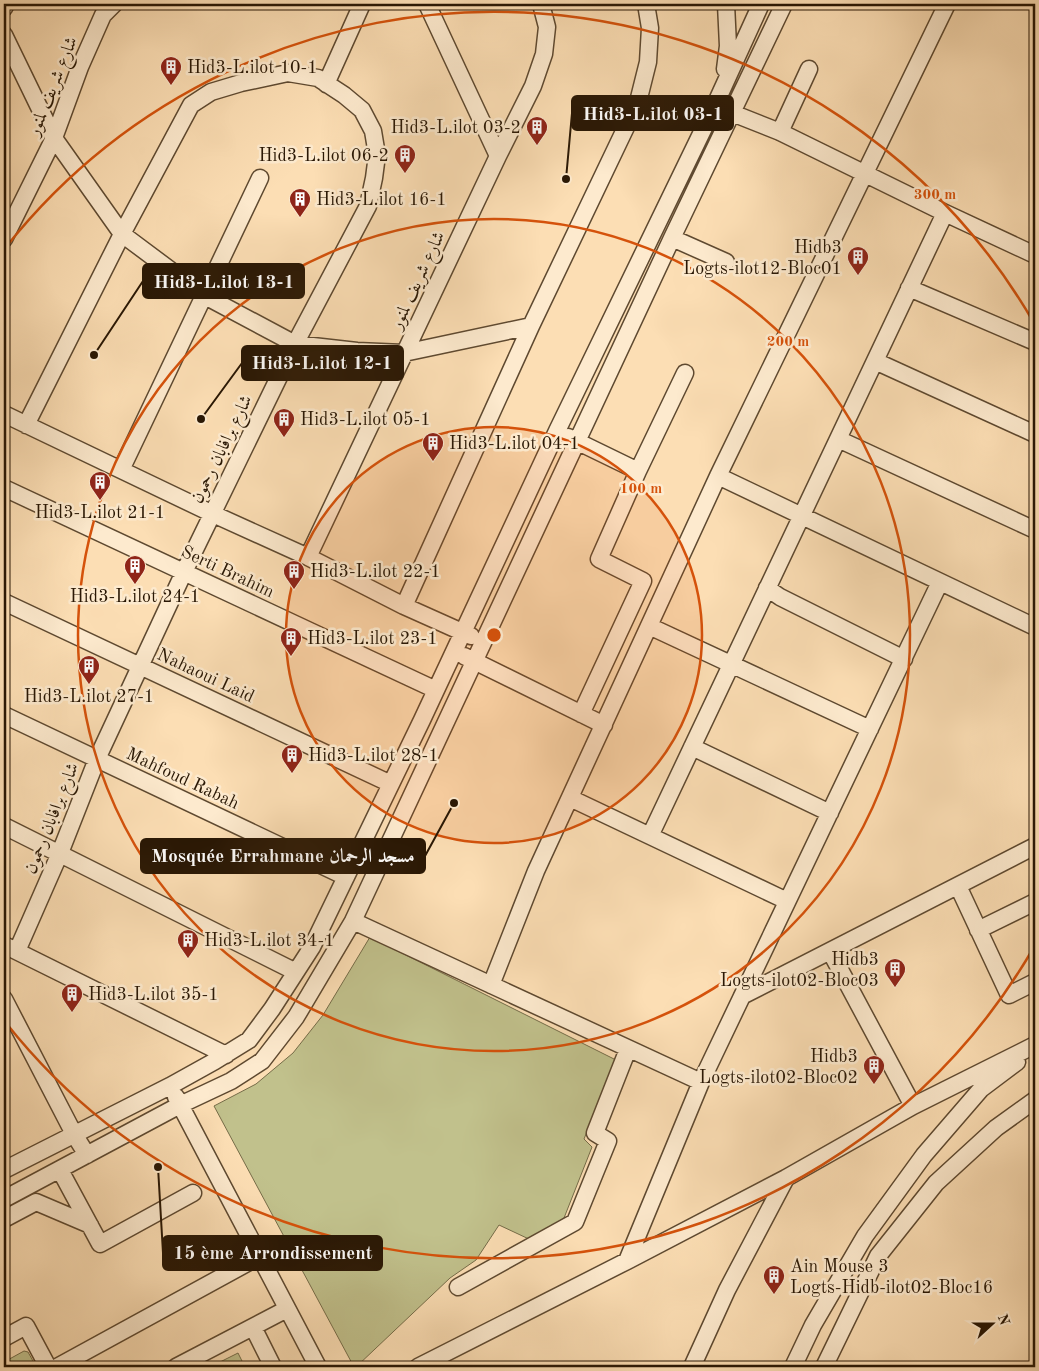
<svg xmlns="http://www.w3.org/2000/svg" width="1039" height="1371" viewBox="0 0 1039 1371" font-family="'Old Standard TT',Amiri,serif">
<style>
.green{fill:#c1c18c;stroke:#756c48}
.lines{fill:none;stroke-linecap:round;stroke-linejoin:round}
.minor-casing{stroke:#5e4930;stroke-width:19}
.minor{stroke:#fdeace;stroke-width:16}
.ring{fill:none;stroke:#d5520b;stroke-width:2.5}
.labels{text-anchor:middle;stroke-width:5;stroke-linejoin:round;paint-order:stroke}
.poi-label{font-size:18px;fill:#291704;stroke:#fdeace;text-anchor:start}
.street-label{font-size:18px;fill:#291704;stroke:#fdeace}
.centre{fill:#d5520b;stroke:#fdeace;stroke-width:2.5}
.ring-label{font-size:15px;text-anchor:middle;font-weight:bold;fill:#d5520b;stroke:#fdeace;stroke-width:5;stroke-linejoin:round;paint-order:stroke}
.leader{fill:none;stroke:#291704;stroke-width:2}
.callout-dot{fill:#291704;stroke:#fdeace;stroke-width:2}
.callout{fill:#291704;stroke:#291704;stroke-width:2}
.callout-label{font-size:19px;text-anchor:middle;font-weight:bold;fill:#fff}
</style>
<rect width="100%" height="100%" fill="#fcdeb4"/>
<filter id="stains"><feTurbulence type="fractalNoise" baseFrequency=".004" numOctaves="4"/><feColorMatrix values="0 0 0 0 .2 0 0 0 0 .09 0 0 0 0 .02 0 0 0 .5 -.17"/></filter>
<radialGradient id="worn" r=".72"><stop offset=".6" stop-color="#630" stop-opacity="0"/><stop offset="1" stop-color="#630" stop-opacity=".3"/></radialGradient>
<path class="green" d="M370 937 616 1060 584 1139 592 1147 564 1218 531 1240 499 1225 476 1260 450 1278 356 1367H354L214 1106 256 1084 293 1053 323 1015Z
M24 1351 28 1352 33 1361 29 1366 4 1367V1362Z
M238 1353 245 1367H210Z"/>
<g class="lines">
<g class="minor-casing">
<path id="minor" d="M427 4 498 156
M4 8 6 4
M4 35 54 138 122 234 205 296 295 344 357 351 404 353 531 326
M725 69 728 46 726 4
M326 84 362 4
M722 109 780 132 945 213 1035 255
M780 132 809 69
M672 238 726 262
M4 239 54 138 80 67 103 15 114 4
M909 288 1035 342
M875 361 1035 434
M4 414 213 514 308 557 404 606 471 636
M568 437 638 471
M838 439 1035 530
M121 470 260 178
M718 476 1035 627
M4 488 436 690
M308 557 498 156 533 86 544 54 547 27 541 4
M767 588 780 597 904 659
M4 602 391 784
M404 606 531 326 638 102 648 62 650 28 646 4
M649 626 870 729
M464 656 604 725
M581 714 643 581 599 559 638 471 685 373
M4 715 346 877
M692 747 830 813
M570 798 787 901
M4 826 296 972
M650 836 945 213
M958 886 1009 995 1035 982
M353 921 701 1082
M978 930 1035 902
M4 945 226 1055
M17 951 60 853 97 759 184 572 295 344 368 206 374 178 377 155 373 131 362 110 344 95 318 78 288 73 241 83 211 92 191 105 122 234 26 425
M830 951 913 1106
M491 985 536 871 718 476 947 4
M742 996 1035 846
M4 999 74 1134 87 1155
M176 1097 318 1367
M4 1170 170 1086 215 1061 249 1040 272 1009 312 947 422 720 557 431 715 105 761 4
M60 1170 100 1244 193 1193
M4 1199 180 1105 231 1081 262 1061 296 1017 353 921 672 238 784 4
M4 1219 36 1202 90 1225
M627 1261 701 1082 940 582
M458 1287 575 1222 608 1141 595 1133 628 1049
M253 1327 273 1367
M4 1338 26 1326 48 1367
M57 1367 260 1256
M176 1367 287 1309
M418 1367 627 1261 786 1178 913 1106 1035 1045
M692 1367 727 1290 786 1178
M793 1367 813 1325 865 1236 924 1155 981 1089 1017 1062
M824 1367 878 1256 936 1183 996 1128 1035 1100"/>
</g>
<use href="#minor" class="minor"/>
</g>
<circle cx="494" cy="635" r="208" fill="#d5520b" fill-opacity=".12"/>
<g class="ring">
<circle cx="494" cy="635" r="208"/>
<circle cx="494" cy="635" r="416"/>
<path d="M1034 947A624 624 0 0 1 6 1023M6 247A624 624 0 0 1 1034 323"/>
</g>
<defs>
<g id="building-pin" transform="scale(1.125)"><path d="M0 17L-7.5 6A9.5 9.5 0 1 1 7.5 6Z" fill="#8f2418" stroke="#fdeace"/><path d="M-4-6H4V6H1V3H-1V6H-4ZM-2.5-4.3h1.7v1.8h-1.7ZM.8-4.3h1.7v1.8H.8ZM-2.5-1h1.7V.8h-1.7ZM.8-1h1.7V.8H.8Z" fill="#fff"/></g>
</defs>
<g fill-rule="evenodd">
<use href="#building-pin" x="171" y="67"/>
<use href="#building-pin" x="537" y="127"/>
<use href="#building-pin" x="405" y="155"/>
<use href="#building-pin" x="300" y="199"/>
<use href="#building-pin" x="858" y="257"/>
<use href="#building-pin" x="284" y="419"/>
<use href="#building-pin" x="433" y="443"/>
<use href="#building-pin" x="100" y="482"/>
<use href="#building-pin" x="135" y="566"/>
<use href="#building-pin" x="294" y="571"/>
<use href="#building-pin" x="291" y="638"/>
<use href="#building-pin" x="89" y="666"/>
<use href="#building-pin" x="292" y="755"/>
<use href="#building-pin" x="188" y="940"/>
<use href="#building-pin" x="895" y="969"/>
<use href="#building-pin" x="72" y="994"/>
<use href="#building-pin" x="874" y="1066"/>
<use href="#building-pin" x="774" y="1276"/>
</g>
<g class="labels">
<g class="poi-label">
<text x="187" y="73">Hid3-L.ilot 10-1</text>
<text x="521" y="133" text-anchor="end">Hid3-L.ilot 03-2</text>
<text x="389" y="161" text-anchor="end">Hid3-L.ilot 06-2</text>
<text x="316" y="205">Hid3-L.ilot 16-1</text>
<text x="842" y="253" text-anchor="end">Hidb3<tspan x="842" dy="21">Logts-ilot12-Bloc01</tspan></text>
<text x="300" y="425">Hid3-L.ilot 05-1</text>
<text x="449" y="449">Hid3-L.ilot 04-1</text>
<text x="100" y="518" text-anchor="middle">Hid3-L.ilot 21-1</text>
<text x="310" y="577">Hid3-L.ilot 22-1</text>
<text x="135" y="602" text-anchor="middle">Hid3-L.ilot 24-1</text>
<text x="307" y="644">Hid3-L.ilot 23-1</text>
<text x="89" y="702" text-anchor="middle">Hid3-L.ilot 27-1</text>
<text x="308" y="761">Hid3-L.ilot 28-1</text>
<text x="204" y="946">Hid3-L.ilot 34-1</text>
<text x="879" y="965" text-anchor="end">Hidb3<tspan x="879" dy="21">Logts-ilot02-Bloc03</tspan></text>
<text x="88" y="1000">Hid3-L.ilot 35-1</text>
<text x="858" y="1062" text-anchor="end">Hidb3<tspan x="858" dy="21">Logts-ilot02-Bloc02</tspan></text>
<text x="790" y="1272">Ain Mouse 3<tspan x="790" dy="21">Logts-Hidb-ilot02-Bloc16</tspan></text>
</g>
<g class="street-label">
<text transform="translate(52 86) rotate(-68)" y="6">شارع شريف لمنور</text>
<text transform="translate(417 280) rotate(-65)" y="6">شارع شريف لمنور</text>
<text transform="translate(221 449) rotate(-64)" y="6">شارع برافابان رحمون</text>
<text transform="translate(228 571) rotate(25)" y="6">Serti Brahim</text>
<text transform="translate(206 675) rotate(25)" y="6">Nahaoui Laid</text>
<text transform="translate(183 778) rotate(25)" y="6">Mahfoud Rabah</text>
<text transform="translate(51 818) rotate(-68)" y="6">شارع برافابان رحمون</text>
</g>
</g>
<circle cx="494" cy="635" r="8" class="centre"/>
<g class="ring-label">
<text x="935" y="199">300 m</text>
<text x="788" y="346">200 m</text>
<text x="641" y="493">100 m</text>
</g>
<path class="leader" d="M566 179L572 113M94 355L143 281M201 419L242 363M454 803L425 856M158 1167L163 1253"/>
<g class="callout-dot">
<circle cx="566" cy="179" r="5"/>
<circle cx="94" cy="355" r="5"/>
<circle cx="201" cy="419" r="5"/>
<circle cx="454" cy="803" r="5"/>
<circle cx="158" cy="1167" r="5"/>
</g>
<g class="callout">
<rect x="572" y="96" width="161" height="34" rx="5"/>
<rect x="143" y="264" width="161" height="34" rx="5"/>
<rect x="242" y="346" width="161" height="34" rx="5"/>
<rect x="141" y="839" width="284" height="34" rx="5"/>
<rect x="163" y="1236" width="219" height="34" rx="5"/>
</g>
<g class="callout-label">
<text x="653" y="120">Hid3-L.ilot 03-1</text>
<text x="224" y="288">Hid3-L.ilot 13-1</text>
<text x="322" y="369">Hid3-L.ilot 12-1</text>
<text x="283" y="862">Mosquée Errahmane مسجد الرحمان</text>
<text x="273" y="1259">15 ème Arrondissement</text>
</g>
<rect width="1039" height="1371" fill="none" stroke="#fcdeb4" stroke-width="20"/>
<rect x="5" y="5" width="1029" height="1361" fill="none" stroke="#291704" stroke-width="2.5"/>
<rect x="10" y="10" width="1019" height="1351" fill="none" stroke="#291704"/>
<g transform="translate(992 1324) rotate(69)" stroke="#fdeace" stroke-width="4" paint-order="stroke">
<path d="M0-4L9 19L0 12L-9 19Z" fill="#291704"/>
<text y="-8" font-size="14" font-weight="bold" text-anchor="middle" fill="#291704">N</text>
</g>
<rect width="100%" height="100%" filter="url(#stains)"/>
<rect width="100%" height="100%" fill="url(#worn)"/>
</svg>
